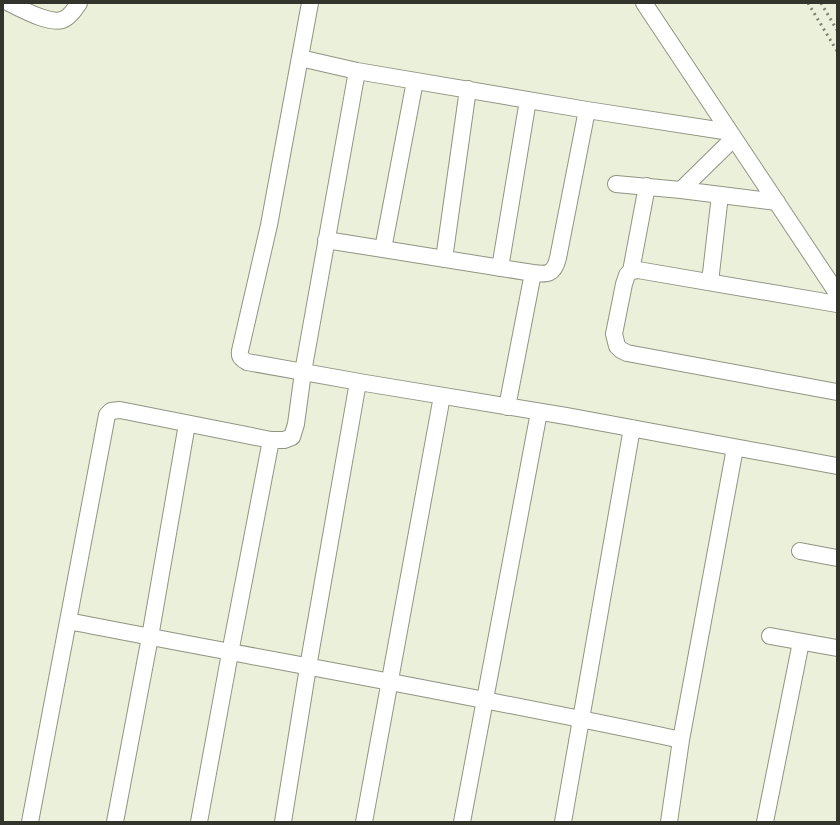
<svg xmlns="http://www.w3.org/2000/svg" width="840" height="825" viewBox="0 0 840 825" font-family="'Public Sans',sans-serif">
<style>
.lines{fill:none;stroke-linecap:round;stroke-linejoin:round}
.street-casing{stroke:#909581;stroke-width:18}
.street{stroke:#fff;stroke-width:16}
.rail{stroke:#7d8173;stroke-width:3;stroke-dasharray:2 4;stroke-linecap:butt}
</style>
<rect width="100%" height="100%" fill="#eaf0da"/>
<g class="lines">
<g class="street-casing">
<path id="street" d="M9 3C22 9 48 24 62 20 69 18 75 9 79 3
M310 3 269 225 240 351C239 357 242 359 247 362L365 383 566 416 837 466
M644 3 837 293
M300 58 357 71 587 110 730 132
M616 184 681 190 777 202
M681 190 734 138
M326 240 533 273C548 275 554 274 558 258L587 110
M383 249 415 81
M444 259 468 89
M500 268 528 100
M631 271 647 186
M710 282 720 195
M837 304 638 270 631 271 627 275 624 284 614 334 617 346 621 350 627 353 837 392
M507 407 533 273
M800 551 837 558
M68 621C272 661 478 696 681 740
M770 636 837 648
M30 822 107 415 111 411 120 410 271 440H284L292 437 296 424 303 372 357 71
M115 822 150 637 187 424
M199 822 230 653 271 440
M283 822 308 667 358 382
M364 822 442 396
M462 822 539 412
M563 822 632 428
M669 822 681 740 735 448
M765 822 801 642"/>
</g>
<use href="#street" class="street"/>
<path class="rail" d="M808 3 837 51
M821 3 837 30"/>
</g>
<rect width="840" height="825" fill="none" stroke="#33352d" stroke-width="8"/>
</svg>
